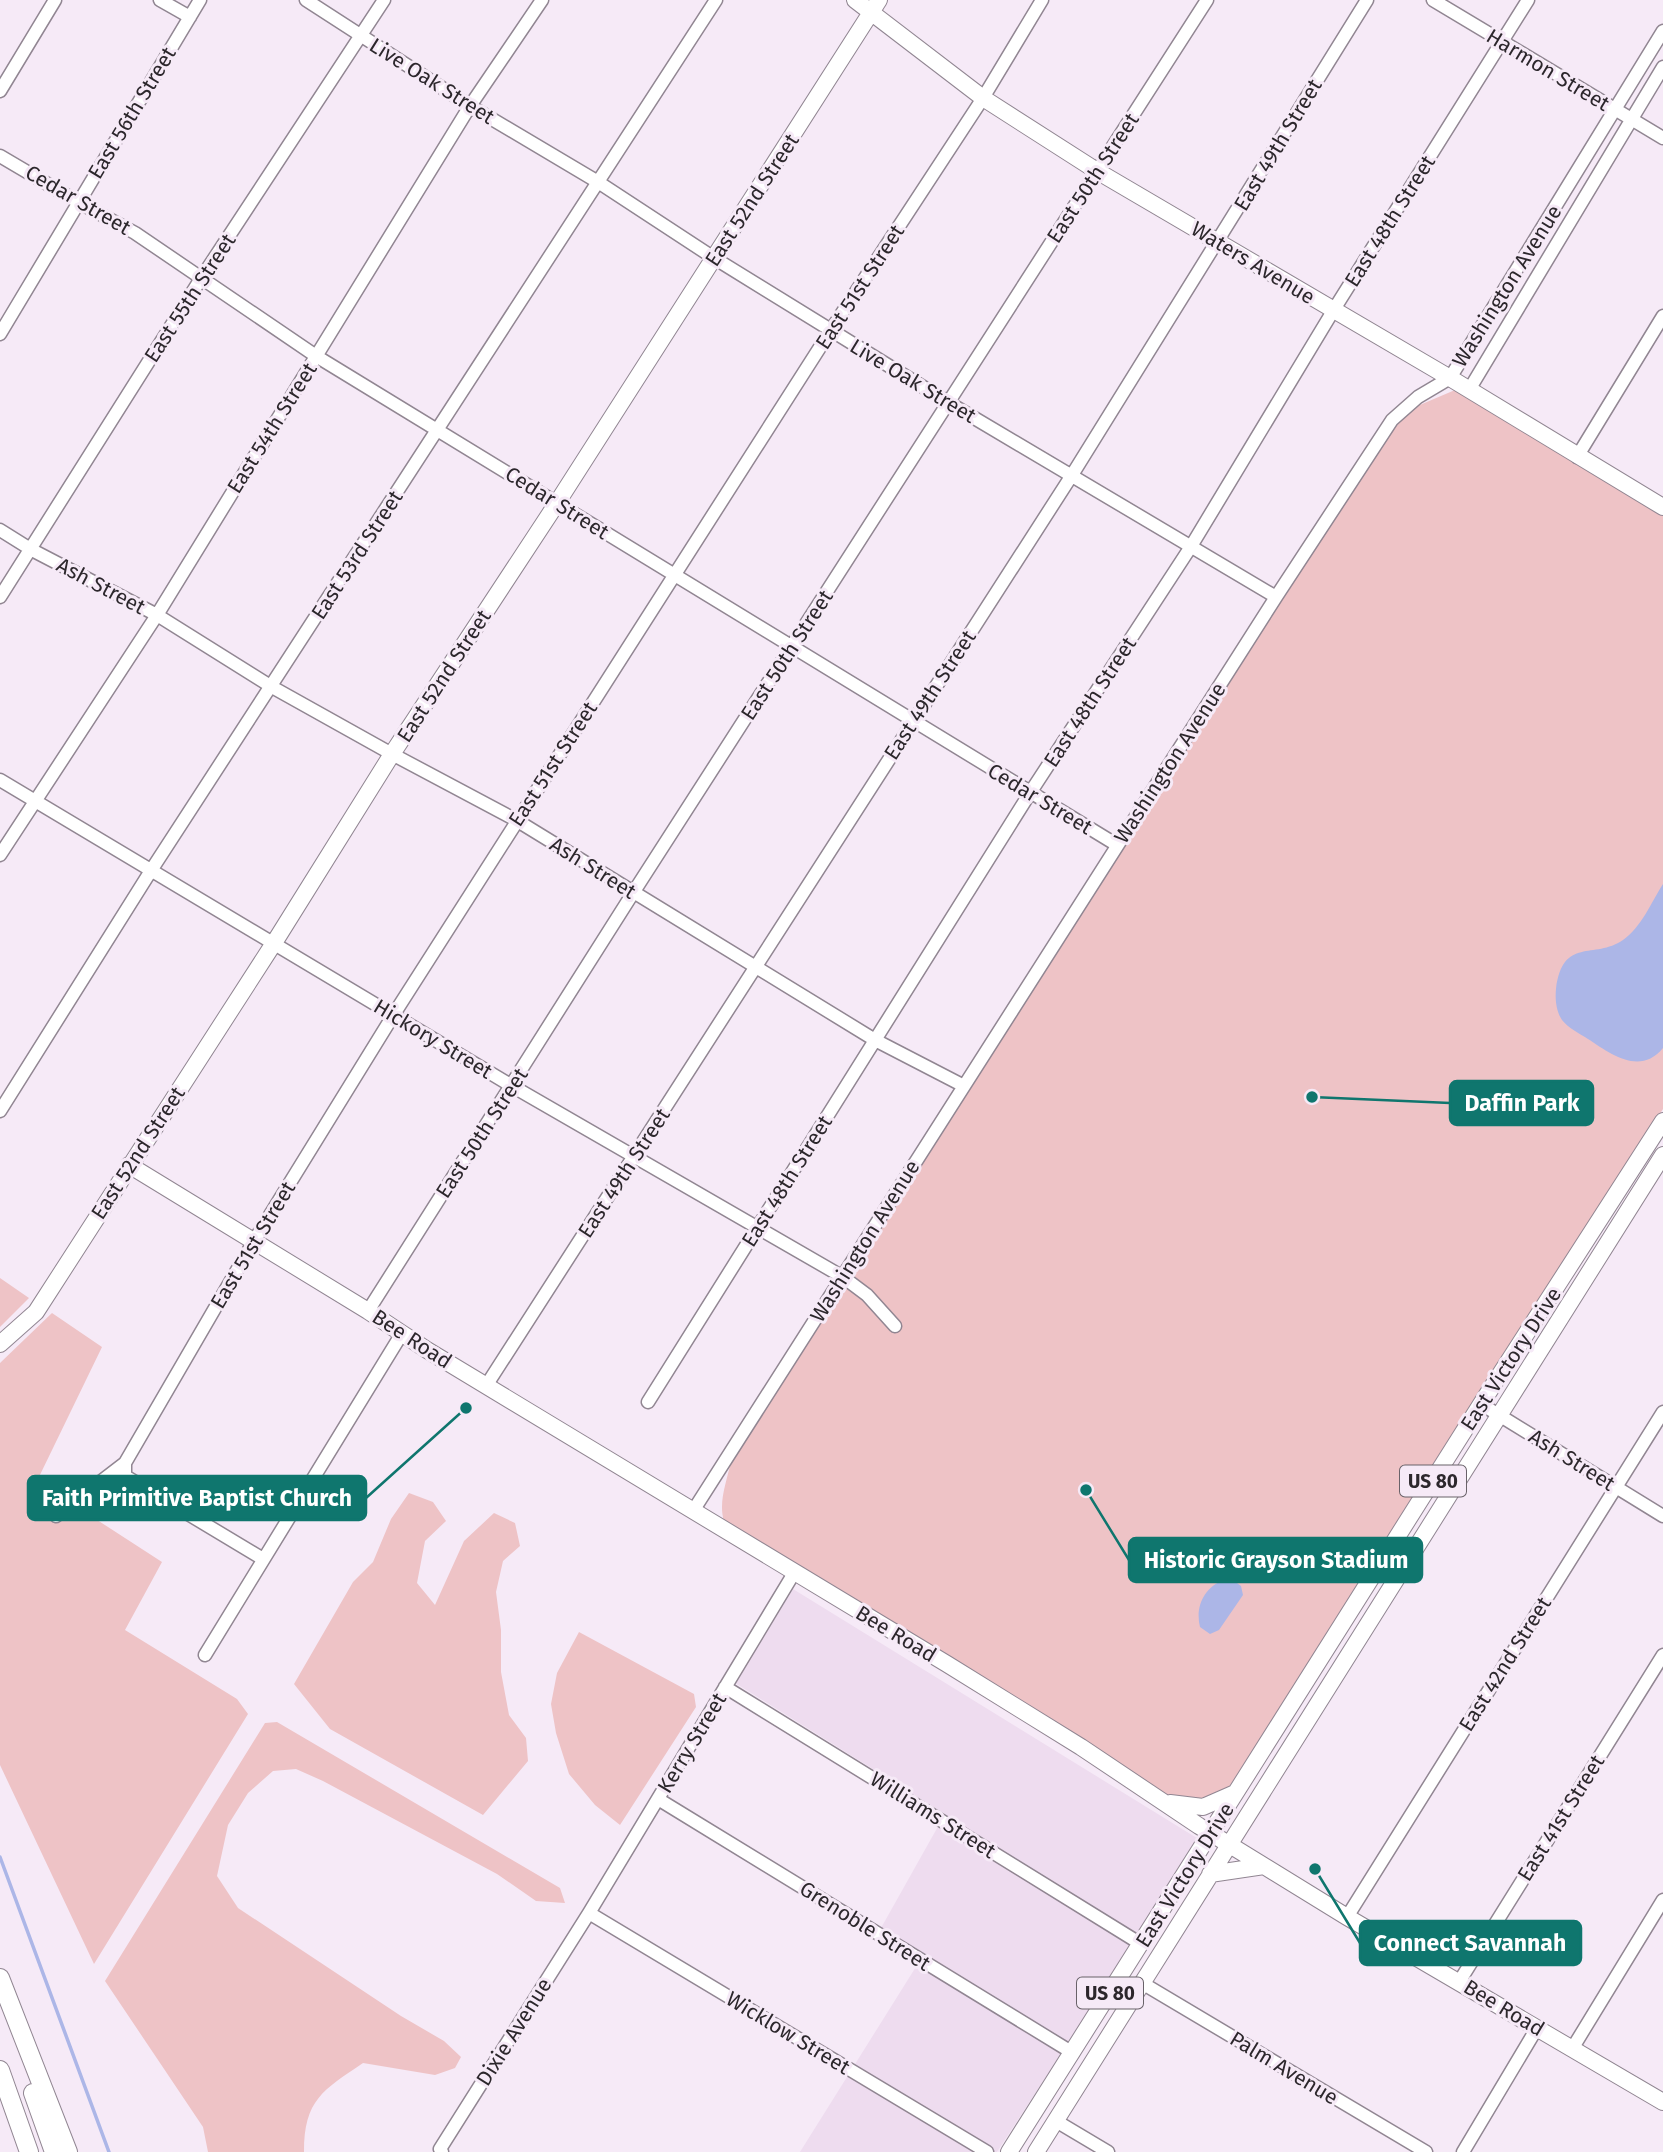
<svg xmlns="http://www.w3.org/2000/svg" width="1663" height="2152" viewBox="0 0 1663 2152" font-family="'Fira Sans',sans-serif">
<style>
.built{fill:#eedcef}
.green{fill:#eec3c6}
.water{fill:#acb6e7}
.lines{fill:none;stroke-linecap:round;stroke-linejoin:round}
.stream{stroke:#acb6e7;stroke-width:3.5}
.minor-casing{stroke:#918692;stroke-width:15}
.major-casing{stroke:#918692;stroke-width:18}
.highway-casing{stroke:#918692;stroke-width:20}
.minor{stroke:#fff;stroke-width:12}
.major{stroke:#fff;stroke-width:16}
.highway{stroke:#fff;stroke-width:18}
.labels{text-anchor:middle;stroke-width:6;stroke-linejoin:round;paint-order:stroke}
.shield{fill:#f6eaf7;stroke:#696269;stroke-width:2}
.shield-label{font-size:19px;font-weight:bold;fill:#2c272c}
.street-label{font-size:21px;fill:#2c272c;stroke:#f6eaf7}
.leader{fill:none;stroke:#0f766e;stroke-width:2.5}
.callout-dot{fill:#0f766e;stroke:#f6eaf7;stroke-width:2.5}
.callout{fill:#0f766e;stroke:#0f766e;stroke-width:2.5}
.callout-label{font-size:23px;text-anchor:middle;font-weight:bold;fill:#fff}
</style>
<rect width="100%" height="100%" fill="#f6eaf7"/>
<path class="built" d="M793 1589 1200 1840 997 2152H800L924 1954 881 1928 945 1814 735 1683Z"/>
<path class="green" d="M1455 390 1663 516V1109L1230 1786 1218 1798 1184 1802 1146 1787 724 1521C718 1502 727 1481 731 1461L1377 449 1401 413Z
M0 1278 29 1298 0 1327Z
M52 1313 102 1347 37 1481 162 1562 125 1630 237 1699 248 1714 94 1964 0 1765V1363Z
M409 1493 433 1502 446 1521 425 1541 417 1583 435 1605 464 1541 494 1513 515 1523 520 1546 503 1561 496 1592 501 1630V1672L509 1715 526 1738 528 1761 483 1815 330 1729 294 1684 353 1582 373 1562 391 1519Z
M579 1632 694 1694 696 1707 620 1825 595 1805 569 1774 556 1733 551 1704 557 1673Z
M277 1722 560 1888 565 1903 536 1901 497 1874 323 1781 296 1769 273 1771 248 1793 228 1825 217 1876 238 1908 401 2016 444 2041 461 2057 455 2068 435 2075 363 2063C323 2090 304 2100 304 2152H208L203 2127 105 1981 265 1723Z"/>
<path class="water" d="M1663 884V1048C1640 1076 1611 1054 1588 1039 1579 1033 1568 1028 1562 1020 1556 1011 1555 999 1556 989 1563 936 1594 960 1623 940 1641 928 1652 901 1663 884Z
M1224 1580H1233L1241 1586 1243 1595 1219 1630 1210 1634 1200 1627C1195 1607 1204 1587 1224 1580Z"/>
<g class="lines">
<path class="stream" d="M0 1857 109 2152"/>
<g class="minor-casing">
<path id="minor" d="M160 0 190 17
M306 0 470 106 598 182 714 258 949 403 1276 597
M1433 0 1663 138
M0 91 55 0
M0 156 78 202 135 233 316 356 1117 845
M0 334 200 0
M1469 390 1663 67
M1577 457 1663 316
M0 530 32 550 157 615 272 687 392 754 516 820 875 1040 964 1086
M0 597 202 277 384 0
M0 780 512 1086 843 1277 867 1295 895 1326
M0 855 157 615 470 106 542 0
M0 1111 152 869 716 0
M368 1311 633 893 1207 0
M486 1386 1072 475 1367 0
M648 1402 1030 793 1190 548 1333 311 1528 0
M1481 1404 1663 1516
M125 1463V1476L263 1559
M693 1511 1276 597 1392 420 1418 397 1450 378 1663 31
M56 1516 125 1463 254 1241 394 1014 831 330 983 98 1042 0
M205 1655 401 1335
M725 1687 1141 1944
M658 1799 1073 2053
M589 1913 987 2152
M1347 1917 1663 1412
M1459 1982 1663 1655
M1142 1983 1426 2152
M1572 2049 1663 1900
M1056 2121 1108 2152
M442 2152 440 2149 589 1913 794 1573
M1463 2152 1537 2028"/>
</g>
<g class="major-casing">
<path id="major" d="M855 0 983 98 1097 171 1450 378 1663 507
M129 1165 368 1311 427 1350 947 1664 1081 1747 1199 1826 1347 1917 1663 2102
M0 1344 36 1312 274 943 392 754 557 503 879 0
M1170 1803 1203 1807 1235 1793
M1210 1874 1264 1866
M1009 2152 1481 1404 1663 1121
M1036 2152 1663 1155"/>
</g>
<g class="highway-casing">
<path id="highway" d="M0 1978 68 2152
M0 2070 29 2152
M33 2093 54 2152"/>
</g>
<use href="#minor" class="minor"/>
<use href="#major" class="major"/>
<use href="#highway" class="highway"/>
</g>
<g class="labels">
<g class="shield">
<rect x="1400" y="1465.5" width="66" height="31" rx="5"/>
<rect x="1077" y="1977.5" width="66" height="31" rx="5"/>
</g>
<g class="shield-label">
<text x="1433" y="1488">US 80</text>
<text x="1110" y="2000">US 80</text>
</g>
<g class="street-label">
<text transform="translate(1548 70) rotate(31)" y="7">Harmon Street</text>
<text transform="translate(432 81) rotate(32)" y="7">Live Oak Street</text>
<text transform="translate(132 113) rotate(-59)" y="7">East 56th Street</text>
<text transform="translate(1278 145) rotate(-59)" y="7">East 49th Street</text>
<text transform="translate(1093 178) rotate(-57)" y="7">East 50th Street</text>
<text transform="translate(78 200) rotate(30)" y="7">Cedar Street</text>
<text transform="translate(752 200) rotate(-57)" y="7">East 52nd Street</text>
<text transform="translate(1390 221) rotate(-58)" y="7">East 48th Street</text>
<text transform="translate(1253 263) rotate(31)" y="7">Waters Avenue</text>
<text transform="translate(1507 286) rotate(-58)" y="7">Washington Avenue</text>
<text transform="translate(860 287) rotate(-57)" y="7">East 51st Street</text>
<text transform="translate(190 298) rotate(-57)" y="7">East 55th Street</text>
<text transform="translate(913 381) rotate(31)" y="7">Live Oak Street</text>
<text transform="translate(272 428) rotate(-58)" y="7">East 54th Street</text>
<text transform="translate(557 503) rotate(32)" y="7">Cedar Street</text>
<text transform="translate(357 555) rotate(-57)" y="7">East 53rd Street</text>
<text transform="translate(101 586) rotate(28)" y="7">Ash Street</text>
<text transform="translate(787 655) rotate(-57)" y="7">East 50th Street</text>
<text transform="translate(444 676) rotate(-57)" y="7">East 52nd Street</text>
<text transform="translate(930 695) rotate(-57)" y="7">East 49th Street</text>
<text transform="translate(1090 702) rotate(-57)" y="7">East 48th Street</text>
<text transform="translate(1170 763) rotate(-57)" y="7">Washington Avenue</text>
<text transform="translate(553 764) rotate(-57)" y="7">East 51st Street</text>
<text transform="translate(1040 799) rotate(31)" y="7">Cedar Street</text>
<text transform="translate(593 868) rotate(32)" y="7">Ash Street</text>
<text transform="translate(433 1039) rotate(31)" y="7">Hickory Street</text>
<text transform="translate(482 1133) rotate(-57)" y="7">East 50th Street</text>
<text transform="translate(138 1153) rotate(-57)" y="7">East 52nd Street</text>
<text transform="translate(624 1173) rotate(-57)" y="7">East 49th Street</text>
<text transform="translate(787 1181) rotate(-58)" y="7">East 48th Street</text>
<text transform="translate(865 1241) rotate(-58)" y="7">Washington Avenue</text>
<text transform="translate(253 1245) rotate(-59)" y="7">East 51st Street</text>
<text transform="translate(412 1339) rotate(33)" y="7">Bee Road</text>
<text transform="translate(1511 1359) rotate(-57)" y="7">East Victory Drive</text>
<text transform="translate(1572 1460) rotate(32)" y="7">Ash Street</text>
<text transform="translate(896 1634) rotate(31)" y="7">Bee Road</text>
<text transform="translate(1505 1664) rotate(-58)" y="7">East 42nd Street</text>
<text transform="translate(692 1743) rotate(-59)" y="7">Kerry Street</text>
<text transform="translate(933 1815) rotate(32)" y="7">Williams Street</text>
<text transform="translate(1561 1818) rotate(-58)" y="7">East 41st Street</text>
<text transform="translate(1185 1875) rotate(-58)" y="7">East Victory Drive</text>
<text transform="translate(865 1926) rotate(32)" y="7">Grenoble Street</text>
<text transform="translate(1504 2008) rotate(31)" y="7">Bee Road</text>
<text transform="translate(514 2032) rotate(-58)" y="7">Dixie Avenue</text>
<text transform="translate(788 2033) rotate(31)" y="7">Wicklow Street</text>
<text transform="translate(1284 2068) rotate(31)" y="7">Palm Avenue</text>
</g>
</g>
<path class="leader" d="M1312 1097L1450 1103M466 1408L366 1498M1086 1490L1129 1560M1315 1869L1360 1943"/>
<g class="callout-dot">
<circle cx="1312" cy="1097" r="7"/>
<circle cx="466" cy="1408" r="7"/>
<circle cx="1086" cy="1490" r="7"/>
<circle cx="1315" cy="1869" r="7"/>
</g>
<g class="callout">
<rect x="1450" y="1081" width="143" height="44" rx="7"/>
<rect x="28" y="1476" width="338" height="44" rx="7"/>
<rect x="1129" y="1538" width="293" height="44" rx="7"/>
<rect x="1360" y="1921" width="221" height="44" rx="7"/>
</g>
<g class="callout-label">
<text x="1522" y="1111">Daffin Park</text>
<text x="197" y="1506">Faith Primitive Baptist Church</text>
<text x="1276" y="1568">Historic Grayson Stadium</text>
<text x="1470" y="1951">Connect Savannah</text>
</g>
</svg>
